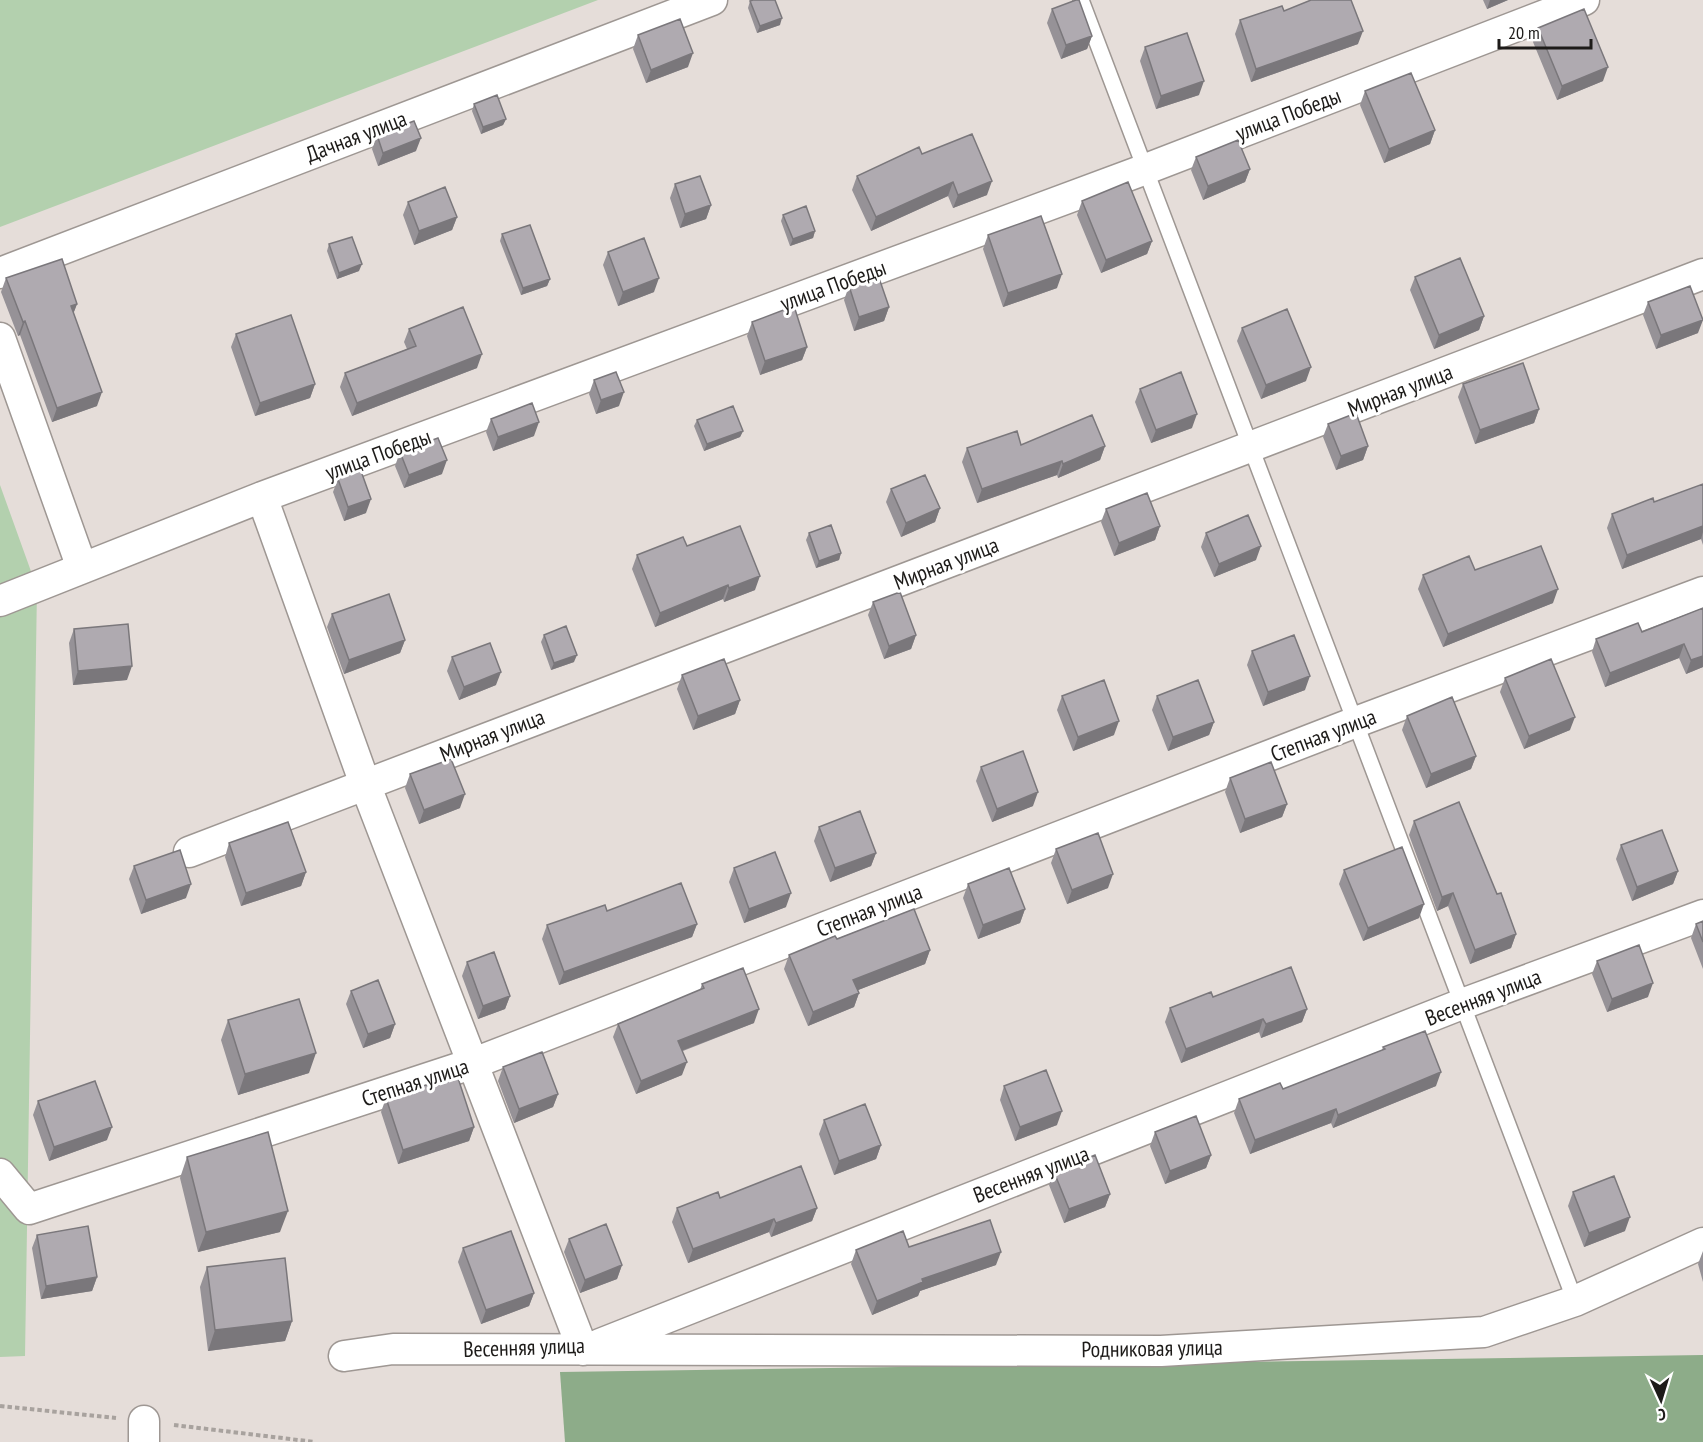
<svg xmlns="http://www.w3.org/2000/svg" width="1703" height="1442" viewBox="0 0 1703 1442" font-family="'PT Sans Narrow',sans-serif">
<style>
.green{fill:#b3d0ae}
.forest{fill:#8dac89}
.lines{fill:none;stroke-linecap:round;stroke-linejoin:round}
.lane-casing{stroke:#9e9793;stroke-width:18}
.street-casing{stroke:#9e9793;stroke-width:33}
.path{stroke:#a8a29e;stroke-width:4;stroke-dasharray:4.5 3;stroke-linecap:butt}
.lane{stroke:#fff;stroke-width:15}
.street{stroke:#fff;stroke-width:30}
.wall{fill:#969297}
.shaded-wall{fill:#7a777b}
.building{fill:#afaab0;stroke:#7a777b;stroke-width:1.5}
.labels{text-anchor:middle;stroke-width:6;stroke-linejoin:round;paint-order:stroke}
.street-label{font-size:22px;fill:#1d1b19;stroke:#fff}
</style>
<rect width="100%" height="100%" fill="#e5ddd9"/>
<path class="green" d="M0 0H598L0 227Z
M0 485 37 588 25 1356 0 1357Z"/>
<path class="forest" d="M1703 1355V1442H565L560 1372Z"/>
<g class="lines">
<g class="lane-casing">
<path id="lane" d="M1081 0 1575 1301"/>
</g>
<g class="street-casing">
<path id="street" d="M0 273 712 0
M0 338 82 568
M262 497 365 784 583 1350
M0 601 262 497 1146 169 1584 0
M189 852 1703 274
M0 1174 29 1209 474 1063 1356 722 1703 592
M600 1344 1462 1004 1703 915
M344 1356 393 1349 1161 1351 1484 1332 1575 1301 1703 1243
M144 1442V1421"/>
</g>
<path class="path" d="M0 1406 116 1418
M174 1425 315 1442"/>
<use href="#lane" class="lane"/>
<use href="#street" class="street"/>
</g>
<path class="wall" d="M1483 0H1508L1487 9Z
M750 1 780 25 757 33 748 8Z
M1052 9 1092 36 1087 49 1061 59 1047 23Z
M1284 11 1358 44 1251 82 1235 34 1240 20Z
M1538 28 1603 81 1557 100 1533 42Z
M638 35 688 67 646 83 633 49Z
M1145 47 1199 95 1156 109 1140 61Z
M1365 91 1435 130 1430 144 1384 163 1360 105Z
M474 104 506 119 503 125 481 134 472 111Z
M377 135 416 151 378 166 372 149Z
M922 154 987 195 953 208 948 196 871 231 852 190 857 176Z
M1196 157 1250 169 1245 182 1203 200 1191 170Z
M675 184 711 205 706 219 680 228 670 198Z
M1082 201 1152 241 1147 254 1101 273 1077 215Z
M408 202 457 217 452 230 414 245 403 215Z
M783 215 815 231 813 238 790 246 781 221Z
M502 234 550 279 547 286 521 295 500 241Z
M988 235 1057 288 1003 307 983 249Z
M329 244 359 271 337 279 327 251Z
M608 252 654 292 618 306 603 265Z
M1415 277 1484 316 1479 330 1434 349 1410 290Z
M6 278 77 304 73 314 97 406 52 422 20 335 18 336 1 292Z
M849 286 889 307 884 321 854 331 844 300Z
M1648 302 1698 333 1656 349 1643 315Z
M752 322 807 347 802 360 760 375 747 336Z
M1242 328 1306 381 1261 399 1237 341Z
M409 329 477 368 352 416 340 387 345 373 407 349 404 342Z
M236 334 315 384 310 398 255 416 231 347Z
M594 380 619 406 596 414 589 394Z
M1463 384 1539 409 1534 423 1475 444 1458 397Z
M1140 389 1192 428 1151 443 1135 402Z
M491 419 534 436 493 451 486 432Z
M697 420 743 431 740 437 704 451 694 426Z
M1328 424 1368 446 1363 460 1336 470 1323 437Z
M1021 445 1105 446 1100 460 1058 478 1057 475 977 503 962 462 967 448Z
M400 452 442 474 404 488 395 466Z
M338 479 366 513 344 521 333 492Z
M1703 484V545L1701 539 1622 569 1607 528 1612 514 1654 502Z
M891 489 940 508 935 522 901 537 886 502Z
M1106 509 1160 526 1155 540 1114 556 1101 522Z
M809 533 841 553 839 560 816 568 806 540Z
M1206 533 1256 560 1214 577 1201 547Z
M687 546 755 590 724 602 723 599 655 627 632 569 637 555Z
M1475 570 1553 603 1443 647 1418 589 1423 575Z
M873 602 916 635 911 649 884 659 868 615Z
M1703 608V667L1686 674 1679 658 1605 687 1592 652 1596 639 1642 632Z
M332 614 405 640 400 653 344 674 327 627Z
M74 629 127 680 73 685 69 643Z
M544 635 574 662 551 670 541 642Z
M1252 651 1305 690 1263 706 1247 665Z
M452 657 496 685 459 700 447 671Z
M682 675 740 700 735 714 693 730 677 689Z
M1505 678 1570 730 1524 749 1500 692Z
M1062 696 1114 735 1073 751 1057 710Z
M1157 696 1214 722 1209 735 1168 751 1152 710Z
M1407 716 1476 756 1471 769 1426 788 1402 730Z
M981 767 1033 806 992 822 976 781Z
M410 774 460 808 419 824 405 788Z
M1230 778 1287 804 1282 817 1240 833 1225 792Z
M1414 821 1497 894 1516 934 1511 948 1470 964 1448 906 1437 911 1409 835Z
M819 827 876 853 871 866 830 882 814 841Z
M229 843 306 872 301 886 241 906 225 857Z
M1621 845 1678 871 1673 884 1632 901 1616 859Z
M1056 849 1108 888 1067 904 1051 863Z
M134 866 186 898 141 914 129 879Z
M734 868 786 907 744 923 729 882Z
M1344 870 1419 918 1363 941 1339 884Z
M968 884 1025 909 1020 923 978 939 963 898Z
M607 911 697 924 692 937 559 985 542 939 547 925Z
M1703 921V969L1691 938 1696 924Z
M837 939 930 950 925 964 858 990 859 993 854 1007 808 1026 784 969 789 955Z
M1597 961 1648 997 1607 1012 1592 974Z
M467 962 510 996 505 1009 478 1019 462 976Z
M702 984 754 1023 683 1051 682 1075 636 1094 613 1037 618 1024 700 990Z
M351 991 395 1024 390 1038 363 1048 346 1004Z
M1213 997 1307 1009 1302 1022 1261 1038 1259 1032 1181 1063 1165 1022 1170 1008Z
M228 1020 309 1073 238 1095 221 1040Z
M1383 1047 1436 1086 1333 1128 1331 1123 1250 1154 1234 1113 1239 1099 1283 1089 1382 1050Z
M503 1067 558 1094 553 1107 514 1123 498 1081Z
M1004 1086 1057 1125 1015 1141 1000 1100Z
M386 1098 474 1127 469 1141 398 1164 381 1112Z
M38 1101 107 1140 49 1161 33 1115Z
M824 1120 881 1145 876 1159 834 1175 819 1134Z
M1155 1132 1211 1155 1206 1168 1165 1184 1150 1146Z
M187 1157 280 1232 198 1252 180 1178Z
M1054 1172 1110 1194 1105 1207 1064 1223 1049 1185Z
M1573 1192 1625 1231 1584 1247 1568 1206Z
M677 1208H817L812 1221 771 1237 769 1232 688 1263 672 1222Z
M37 1235 97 1277 92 1291 41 1299 32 1248Z
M569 1239 622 1265 617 1279 580 1293 564 1252Z
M909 1247 996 1265 920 1291 918 1296 872 1315 851 1264 856 1250Z
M463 1248 534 1293 529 1306 481 1324 458 1262Z
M1703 1251V1282L1698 1264Z
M207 1267 292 1321 285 1341 208 1351 200 1287Z"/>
<path class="shaded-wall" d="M1490 0H1508L1487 9Z
M782 18 780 25 757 33 760 26Z
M1363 31 1358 44 1251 82 1256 69Z
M1092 36 1087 49 1061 59 1066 45Z
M693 53 688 67 646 83 651 70Z
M1608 67 1603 81 1557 100 1562 86Z
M1204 81 1199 95 1156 109 1161 96Z
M506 119 503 125 481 134 483 127Z
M1435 130 1430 144 1384 163 1389 149Z
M421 138 416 151 378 166 383 153Z
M1250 169 1245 182 1203 200 1208 186Z
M992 181 987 195 953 208 958 195Z
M953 182 948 196 871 231 876 217Z
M711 205 706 219 680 228 685 214Z
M457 217 452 230 414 245 419 231Z
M815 231 813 238 790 246 793 239Z
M1152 241 1147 254 1101 273 1106 260Z
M362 264 359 271 337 279 339 273Z
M1062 274 1057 288 1003 307 1008 293Z
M659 278 654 292 618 306 623 292Z
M550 279 547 286 521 295 523 288Z
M77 304 72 317 71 306Z
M889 307 884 321 854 331 859 317Z
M1484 316 1479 330 1434 349 1439 335Z
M1703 320 1698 333 1656 349 1661 335Z
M25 321 20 335 18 336 23 322Z
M807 347 802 360 760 375 765 361Z
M482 354 477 368 352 416 357 403Z
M1311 367 1306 381 1261 399 1266 385Z
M315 384 310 398 255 416 260 403Z
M102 392 97 406 52 422 57 408Z
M624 392 619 406 596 414 601 400Z
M1539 409 1534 423 1475 444 1480 430Z
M1197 414 1192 428 1151 443 1156 430Z
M539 422 534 436 493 451 498 437Z
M743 431 740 437 704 451 707 444Z
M1105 446 1100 460 1058 478 1063 464Z
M1368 446 1363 460 1336 470 1341 456Z
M447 460 442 474 404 488 409 475Z
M1062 461 1057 475 977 503 982 489Z
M371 499 366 513 344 521 348 507Z
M940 508 935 522 901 537 906 523Z
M1160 526 1155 540 1114 556 1119 543Z
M1703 526V532L1701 539 1622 569 1627 555Z
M1261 546 1256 560 1214 577 1219 564Z
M841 553 839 560 816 568 819 561Z
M760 576 755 590 724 602 729 588Z
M728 585 723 599 655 627 660 613Z
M1558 589 1553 603 1443 647 1448 634Z
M916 635 911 649 884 659 889 646Z
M405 640 400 653 344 674 349 660Z
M1684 644 1679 658 1605 687 1610 673Z
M577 655 574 662 551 670 554 663Z
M1703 656V667L1686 674 1691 660Z
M132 666 127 680 73 685 78 671Z
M501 672 496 685 459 700 464 687Z
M1310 676 1305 690 1263 706 1268 692Z
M740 700 735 714 693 730 698 716Z
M1575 717 1570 730 1524 749 1529 736Z
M1119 721 1114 735 1073 751 1078 737Z
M1214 722 1209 735 1168 751 1173 737Z
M1476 756 1471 769 1426 788 1431 774Z
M1038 792 1033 806 992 822 997 809Z
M465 794 460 808 419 824 424 810Z
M1287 804 1282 817 1240 833 1245 819Z
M876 853 871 866 830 882 835 868Z
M1678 871 1673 884 1632 901 1637 887Z
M306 872 301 886 241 906 246 893Z
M1113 874 1108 888 1067 904 1072 890Z
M191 884 186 898 141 914 146 900Z
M791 893 786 907 744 923 749 909Z
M1453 893 1448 906 1437 911 1442 897Z
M1424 904 1419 918 1363 941 1368 928Z
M1025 909 1020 923 978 939 983 925Z
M697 924 692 937 559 985 564 972Z
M1516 934 1511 948 1470 964 1475 950Z
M930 950 925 964 848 994 853 980Z
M1653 983 1648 997 1607 1012 1612 999Z
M859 993 854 1007 808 1026 813 1012Z
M510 996 505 1009 478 1019 483 1006Z
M759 1009 754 1023 673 1054 678 1041Z
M1307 1009 1302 1022 1261 1038 1266 1024Z
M1263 1019 1259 1032 1181 1063 1186 1049Z
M395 1024 390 1038 363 1048 368 1034Z
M316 1053 309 1073 238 1095 245 1074Z
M687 1062 682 1075 636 1094 641 1081Z
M1441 1072 1436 1086 1333 1128 1338 1115Z
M558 1094 553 1107 514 1123 519 1109Z
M1336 1109 1331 1123 1250 1154 1255 1140Z
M1062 1111 1057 1125 1015 1141 1020 1127Z
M112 1127 107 1140 49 1161 54 1147Z
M474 1127 469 1141 398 1164 403 1150Z
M881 1145 876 1159 834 1175 839 1161Z
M1211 1155 1206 1168 1165 1184 1170 1171Z
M1110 1194 1105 1207 1064 1223 1069 1209Z
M817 1208 812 1221 771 1237 776 1223Z
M288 1211 280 1232 198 1252 206 1232Z
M1630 1217 1625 1231 1584 1247 1589 1233Z
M774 1219 769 1232 688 1263 693 1249Z
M1001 1252 996 1265 920 1291 918 1296 872 1315 877 1301 922 1279Z
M622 1265 617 1279 580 1293 585 1280Z
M97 1277 92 1291 41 1299 46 1286Z
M534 1293 529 1306 481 1324 486 1310Z
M292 1321 285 1341 208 1351 215 1330Z"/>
<path class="building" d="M753 0H775L782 18 760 26 750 1Z
M1076 0H1079L1092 36 1066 45 1052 9Z
M1311 0H1351L1363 31 1256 69 1240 20 1282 6 1284 11Z
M1584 9 1608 67 1562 86 1538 28Z
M680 19 693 53 651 70 638 35Z
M1187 33 1204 81 1161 96 1145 47Z
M1411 73 1435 130 1389 149 1365 91Z
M497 95 506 119 483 127 474 104Z
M414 121 421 138 383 153 377 135Z
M972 134 992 181 958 195 953 182 876 217 857 176 919 147 922 154Z
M1238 140 1250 169 1208 186 1196 157Z
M700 176 711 205 685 214 675 184Z
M1128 182 1152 241 1106 260 1082 201Z
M445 187 457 217 419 231 408 202Z
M806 206 815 231 793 239 783 215Z
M1041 216 1062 274 1008 293 988 235Z
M530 225 550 279 523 288 502 234Z
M352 237 362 264 339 273 329 244Z
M644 238 659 278 623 292 608 252Z
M1460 258 1484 316 1439 335 1415 277Z
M62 259 77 304 71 306 102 392 57 408 25 321 23 322 6 278Z
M878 275 889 307 859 317 849 286Z
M1690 286 1703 320 1661 335 1648 302Z
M794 306 807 347 765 361 752 322Z
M463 307 482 354 357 403 345 373 416 346 409 329Z
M1287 309 1311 367 1266 385 1242 328Z
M291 315 315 384 260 403 236 334Z
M1523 363 1539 409 1480 430 1463 384Z
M616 372 624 392 601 400 594 380Z
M1181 372 1197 414 1156 430 1140 389Z
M532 403 539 422 498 437 491 419Z
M733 406 743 431 707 444 697 420Z
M1356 413 1368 446 1341 456 1328 424Z
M1092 415 1105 446 1063 464 1062 461 982 489 967 448 1017 431 1021 445Z
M438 438 447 460 409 475 400 452Z
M361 471 371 499 348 507 338 479Z
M925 475 940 508 906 523 891 489Z
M1703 484V526L1627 555 1612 514 1653 498 1654 502Z
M1147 493 1160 526 1119 543 1106 509Z
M1248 515 1261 546 1219 564 1206 533Z
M831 525 841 553 819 561 809 533Z
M740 526 760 576 729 588 728 585 660 613 637 555 683 537 687 546Z
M1541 546 1558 589 1448 634 1423 575 1469 556 1475 570Z
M900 592 916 635 889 646 873 602Z
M389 594 405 640 349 660 332 614Z
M1703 608V656L1691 660 1684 644 1610 673 1596 639 1638 623 1642 632Z
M128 624 132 666 78 671 74 629Z
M566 626 577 655 554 663 544 635Z
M1294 635 1310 676 1268 692 1252 651Z
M490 643 501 672 464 687 452 657Z
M724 659 740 700 698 716 682 675Z
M1551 659 1575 717 1529 736 1505 678Z
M1104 680 1119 721 1078 737 1062 696Z
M1198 680 1214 722 1173 737 1157 696Z
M1452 697 1476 756 1431 774 1407 716Z
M1023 751 1038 792 997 809 981 767Z
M451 759 465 794 424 810 410 774Z
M1271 762 1287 804 1245 819 1230 778Z
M1459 802 1497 894 1501 893 1516 934 1475 950 1453 893 1442 897 1414 821Z
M860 811 876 853 835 868 819 827Z
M288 822 306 872 246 893 229 843Z
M1662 830 1678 871 1637 887 1621 845Z
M1098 833 1113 874 1072 890 1056 849Z
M1402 847 1424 904 1368 928 1344 870Z
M180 850 191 884 146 900 134 866Z
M775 852 791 893 749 909 734 868Z
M1009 868 1025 909 983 925 968 884Z
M681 883 697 924 564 972 547 925 605 905 607 911Z
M914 909 930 950 853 980 859 993 813 1012 789 955 835 936 837 939Z
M1703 921V942L1696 924Z
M1639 945 1653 983 1612 999 1597 961Z
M494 952 510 996 483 1006 467 962Z
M1291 967 1307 1009 1266 1024 1263 1019 1186 1049 1170 1008 1211 992 1213 997Z
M743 968 759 1009 678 1041 687 1062 641 1081 618 1024 704 988 702 984Z
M378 980 395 1024 368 1034 351 991Z
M299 999 316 1053 245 1074 228 1020Z
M1425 1031 1441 1072 1338 1115 1336 1109 1255 1140 1239 1099 1280 1083 1283 1089 1385 1049 1383 1047Z
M542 1052 558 1094 519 1109 503 1067Z
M1046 1070 1062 1111 1020 1127 1004 1086Z
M457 1075 474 1127 403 1150 386 1098Z
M95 1081 112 1127 54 1147 38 1101Z
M865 1104 881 1145 839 1161 824 1120Z
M1196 1116 1211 1155 1170 1171 1155 1132Z
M268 1132 288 1211 206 1232 187 1157Z
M1095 1155 1110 1194 1069 1209 1054 1172Z
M801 1166 817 1208 776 1223 774 1219 693 1249 677 1208 718 1192 720 1198Z
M1614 1176 1630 1217 1589 1233 1573 1192Z
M990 1220 1001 1252 922 1279 923 1282 877 1301 856 1250 903 1231 909 1247Z
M606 1224 622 1265 585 1280 569 1239Z
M88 1226 97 1277 46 1286 37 1235Z
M511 1231 534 1293 486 1310 463 1248Z
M285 1258 292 1321 215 1330 207 1267Z"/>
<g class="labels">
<g class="street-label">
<text transform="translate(1288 114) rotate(-21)" y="8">улица Победы</text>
<text transform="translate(356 136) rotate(-21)" y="8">Дачная улица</text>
<text transform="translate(833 285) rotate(-20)" y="8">улица Победы</text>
<text transform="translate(1400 390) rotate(-21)" y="8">Мирная улица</text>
<text transform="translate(378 454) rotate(-20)" y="8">улица Победы</text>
<text transform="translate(946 563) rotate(-21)" y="8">Мирная улица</text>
<text transform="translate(492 735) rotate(-21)" y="8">Мирная улица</text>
<text transform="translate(1323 735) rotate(-21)" y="8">Степная улица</text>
<text transform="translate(869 910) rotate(-21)" y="8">Степная улица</text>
<text transform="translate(1483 997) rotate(-21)" y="8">Весенняя улица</text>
<text transform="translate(415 1082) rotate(-18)" y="8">Степная улица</text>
<text transform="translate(1031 1174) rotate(-21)" y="8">Весенняя улица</text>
<text transform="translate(524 1347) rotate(-2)" y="8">Весенняя улица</text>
<text transform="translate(1152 1348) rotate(-1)" y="8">Родниковая улица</text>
</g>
</g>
<g transform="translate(1661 1400) rotate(176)" stroke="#ffffff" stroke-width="4.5" paint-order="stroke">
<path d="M0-4.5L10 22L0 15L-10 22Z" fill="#1d1b19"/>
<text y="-9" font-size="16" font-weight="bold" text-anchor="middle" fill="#1d1b19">С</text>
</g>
<path d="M1499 39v9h92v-9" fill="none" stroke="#1d1b19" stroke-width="3"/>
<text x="1508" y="39" font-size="18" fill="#1d1b19" stroke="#ffffff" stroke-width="4.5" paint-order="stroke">20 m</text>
</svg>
